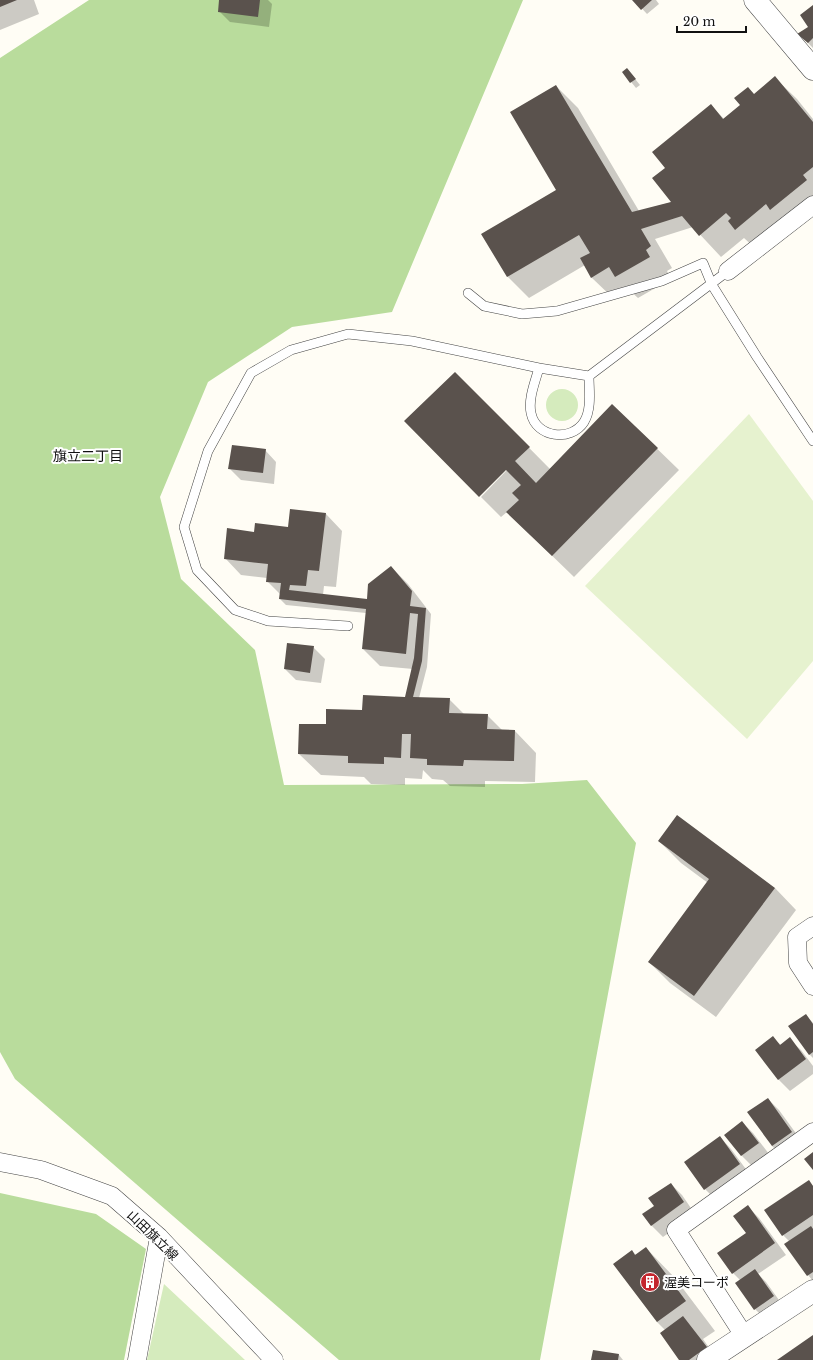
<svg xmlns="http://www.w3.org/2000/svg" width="813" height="1360" viewBox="0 0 813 1360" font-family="'Libre Baskerville','Noto Sans JP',serif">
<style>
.green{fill:#d5ebbd}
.forest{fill:#b9dc9c}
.pitch{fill:#e6f2cf}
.shadow{fill:#0003}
.building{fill:#5a524d}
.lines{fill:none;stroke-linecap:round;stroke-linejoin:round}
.service-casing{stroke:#444;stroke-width:10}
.minor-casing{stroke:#444;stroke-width:19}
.tertiary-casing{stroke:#444;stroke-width:23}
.service{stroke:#fff;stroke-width:9}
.minor{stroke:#fff;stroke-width:18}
.tertiary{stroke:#fff;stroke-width:22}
.labels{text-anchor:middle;stroke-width:4;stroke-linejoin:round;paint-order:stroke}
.street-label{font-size:13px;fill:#111;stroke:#fff}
.poi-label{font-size:13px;fill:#111;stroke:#fff;text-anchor:start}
.neighbourhood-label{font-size:14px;fill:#111;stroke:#fff}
</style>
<rect width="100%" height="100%" fill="#fffdf5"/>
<path class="green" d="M546 405a16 16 0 1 1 32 0a16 16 0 1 1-32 0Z
M164 1284 245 1360H147Z"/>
<path class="forest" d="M89 0H523L392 312 292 327 208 382 160 497 181 579 255 650 284 785 522 784 587 780 636 843 540 1360H339L15 1079 0 1052V58Z
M0 1193 96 1214 146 1249 124 1360H0Z"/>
<path class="pitch" d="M749 414 813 501V661L747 739 585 586Z"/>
<path class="shadow" d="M0 0H34L39 14 0 30Z
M220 0H268L272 4 269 27 230 22 219 11Z
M634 0H656L659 4 647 14Z
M813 6V48L799 34 809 27Z
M627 69 640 85 636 88 623 72Z
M775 78 797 99 813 119V214L757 250 744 238 721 257 693 227 655 239 672 268 667 271 671 279 638 298 629 290 614 299 592 278 585 265 529 298 507 276 558 191 556 86 578 108 639 211 672 202 666 168 711 105 724 119Z
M455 373 550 469 612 405 679 470 574 577 507 512 501 517 481 497 507 470Z
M265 450 276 462 274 484 241 480 230 469Z
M326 514 342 531 336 587 324 586 323 595 368 600 391 567 408 584 431 614 427 667 419 698 449 699 464 714 487 715 503 731H515L536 753 535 782 485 781V787L450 786 443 780 432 779 423 770 422 779 405 778V785L371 784 364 777 321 775 299 754 327 725 363 711 408 698 413 669 380 666 363 649 366 613 286 605 280 599 281 595 267 581V578L241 575 225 558 255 533 289 528Z
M313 647 325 659 321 683 296 680 285 669Z
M659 841 775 888 796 910 716 1017 670 983 649 962 708 883 681 863Z
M806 1015 813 1023V1058L809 1054Z
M773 1038 781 1045 789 1039 801 1050 813 1066V1074L790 1091 779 1080 757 1050Z
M768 1099 779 1110 803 1143 784 1157 772 1146Z
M742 1122 753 1133 769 1154 753 1167 742 1156 725 1135Z
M720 1137 731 1149 751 1176 716 1200 705 1189Z
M808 1181 813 1186V1281L808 1275 790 1242 783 1235Z
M671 1184 682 1195 695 1214 663 1237 651 1225Z
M748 1207 759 1218 786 1255 758 1274 766 1282 784 1307 766 1320 755 1309 741 1281 733 1273 747 1233Z
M646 1248 675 1278 715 1331 703 1339 717 1359 716 1360H681L665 1330 657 1322 614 1264 632 1251 636 1255Z
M619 1355 623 1360H592Z"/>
<path class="building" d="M0 0H17L0 7Z
M219 0H260L258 17 218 12Z
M632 0H652L641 10Z
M813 5V38L808 43 797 34 808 27 800 15Z
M627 68 636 79 630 83 622 72Z
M775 76 813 122V167L803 175 807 180 770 210 766 204 735 230 728 221 731 218 726 213 699 236 682 216 641 229 651 246 646 250 650 257 615 277 609 267 591 278 580 258 590 253 579 235 507 277 481 234 556 190 510 112 556 85 632 212 671 202 652 178 665 168 652 152 711 104 723 119 740 105 734 98 748 87 754 94Z
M455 372 530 447 515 461 536 483 612 404 658 448 552 556 506 512 519 500 512 493 521 485 506 470 479 497 404 421Z
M232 445 266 449 263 473 228 469Z
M290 509 326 513 319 571 308 570 306 586 290 585 289 590 367 599 368 584 391 566 412 591 410 606 426 608 422 661 413 697 450 698 449 713 488 714 487 729 515 730 514 761 464 760 463 766 427 765V759L410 758 411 734H402L401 758 384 757V764L348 763V756L298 754 299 724H326V709L362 710 363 695 405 697 414 658 418 614 410 613 406 654 362 649 366 609 279 599 281 583 266 582 268 564 224 559 227 528 254 532 255 523 288 527Z
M287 643 314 646 310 673 284 669Z
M677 815 775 888 694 996 648 962 709 879 658 841Z
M806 1014 813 1024V1052L809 1055 788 1026Z
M773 1036 780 1045 790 1037 806 1059 778 1080 755 1050Z
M768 1098 792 1132 772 1146 747 1112Z
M742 1121 759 1143 741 1156 724 1135Z
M720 1136 740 1164 704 1190 684 1162Z
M813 1152V1170L804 1159Z
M809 1180 813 1186V1215L782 1236 764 1210Z
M671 1183 684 1202 651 1226 642 1214 654 1206 648 1198Z
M748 1205 775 1243 732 1274 717 1253 746 1233 733 1216Z
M811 1226 813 1229V1272L807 1276 784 1244Z
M646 1247 686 1301 657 1322 613 1264 632 1250 635 1255Z
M755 1269 774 1296 754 1310 735 1283Z
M683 1316 707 1347 689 1360H679L660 1333Z
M813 1335V1360H777Z
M593 1350 619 1354 618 1360H591Z"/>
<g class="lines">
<g class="service-casing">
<path id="service" d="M468 293 484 306 522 314 557 311 662 281 703 263 712 285 757 357 813 441
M539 368C535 382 528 399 531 413 536 438 571 442 584 422 592 409 589 390 589 376
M348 626 268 621 235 610 197 570 184 527 208 451 251 373 291 350 348 334 412 341 539 368 589 376 728 271"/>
</g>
<g class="minor-casing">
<path id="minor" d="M728 271 813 205
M813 926 797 937 798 963 813 986
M0 1162 41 1170 112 1196 159 1237 274 1360
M745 1337 676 1230 813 1132
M137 1360 159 1237"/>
</g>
<g class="tertiary-casing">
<path id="tertiary" d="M755 0 813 69
M708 1360 813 1291"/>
</g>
<use href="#service" class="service"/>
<use href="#minor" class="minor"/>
<use href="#tertiary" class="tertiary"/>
</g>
<defs>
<g id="building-disc" transform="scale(1)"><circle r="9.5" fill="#c4262e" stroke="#fff"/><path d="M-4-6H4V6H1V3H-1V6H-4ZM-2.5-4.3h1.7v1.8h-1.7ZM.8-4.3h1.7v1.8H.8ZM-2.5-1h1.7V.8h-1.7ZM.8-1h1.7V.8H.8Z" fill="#fff"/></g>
</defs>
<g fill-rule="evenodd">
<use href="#building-disc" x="650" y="1282"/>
</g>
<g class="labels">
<g class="street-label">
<text transform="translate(153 1235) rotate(44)" y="5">山田旗立線</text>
</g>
<g class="poi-label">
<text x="664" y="1287">渥美コーポ</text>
</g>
<g class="neighbourhood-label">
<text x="88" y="461">旗立二丁目</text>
</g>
</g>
<path d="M677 26v6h69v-6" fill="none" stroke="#111111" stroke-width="2"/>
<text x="683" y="26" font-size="12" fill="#111111" stroke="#ffffff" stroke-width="3" paint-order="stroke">20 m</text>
</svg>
